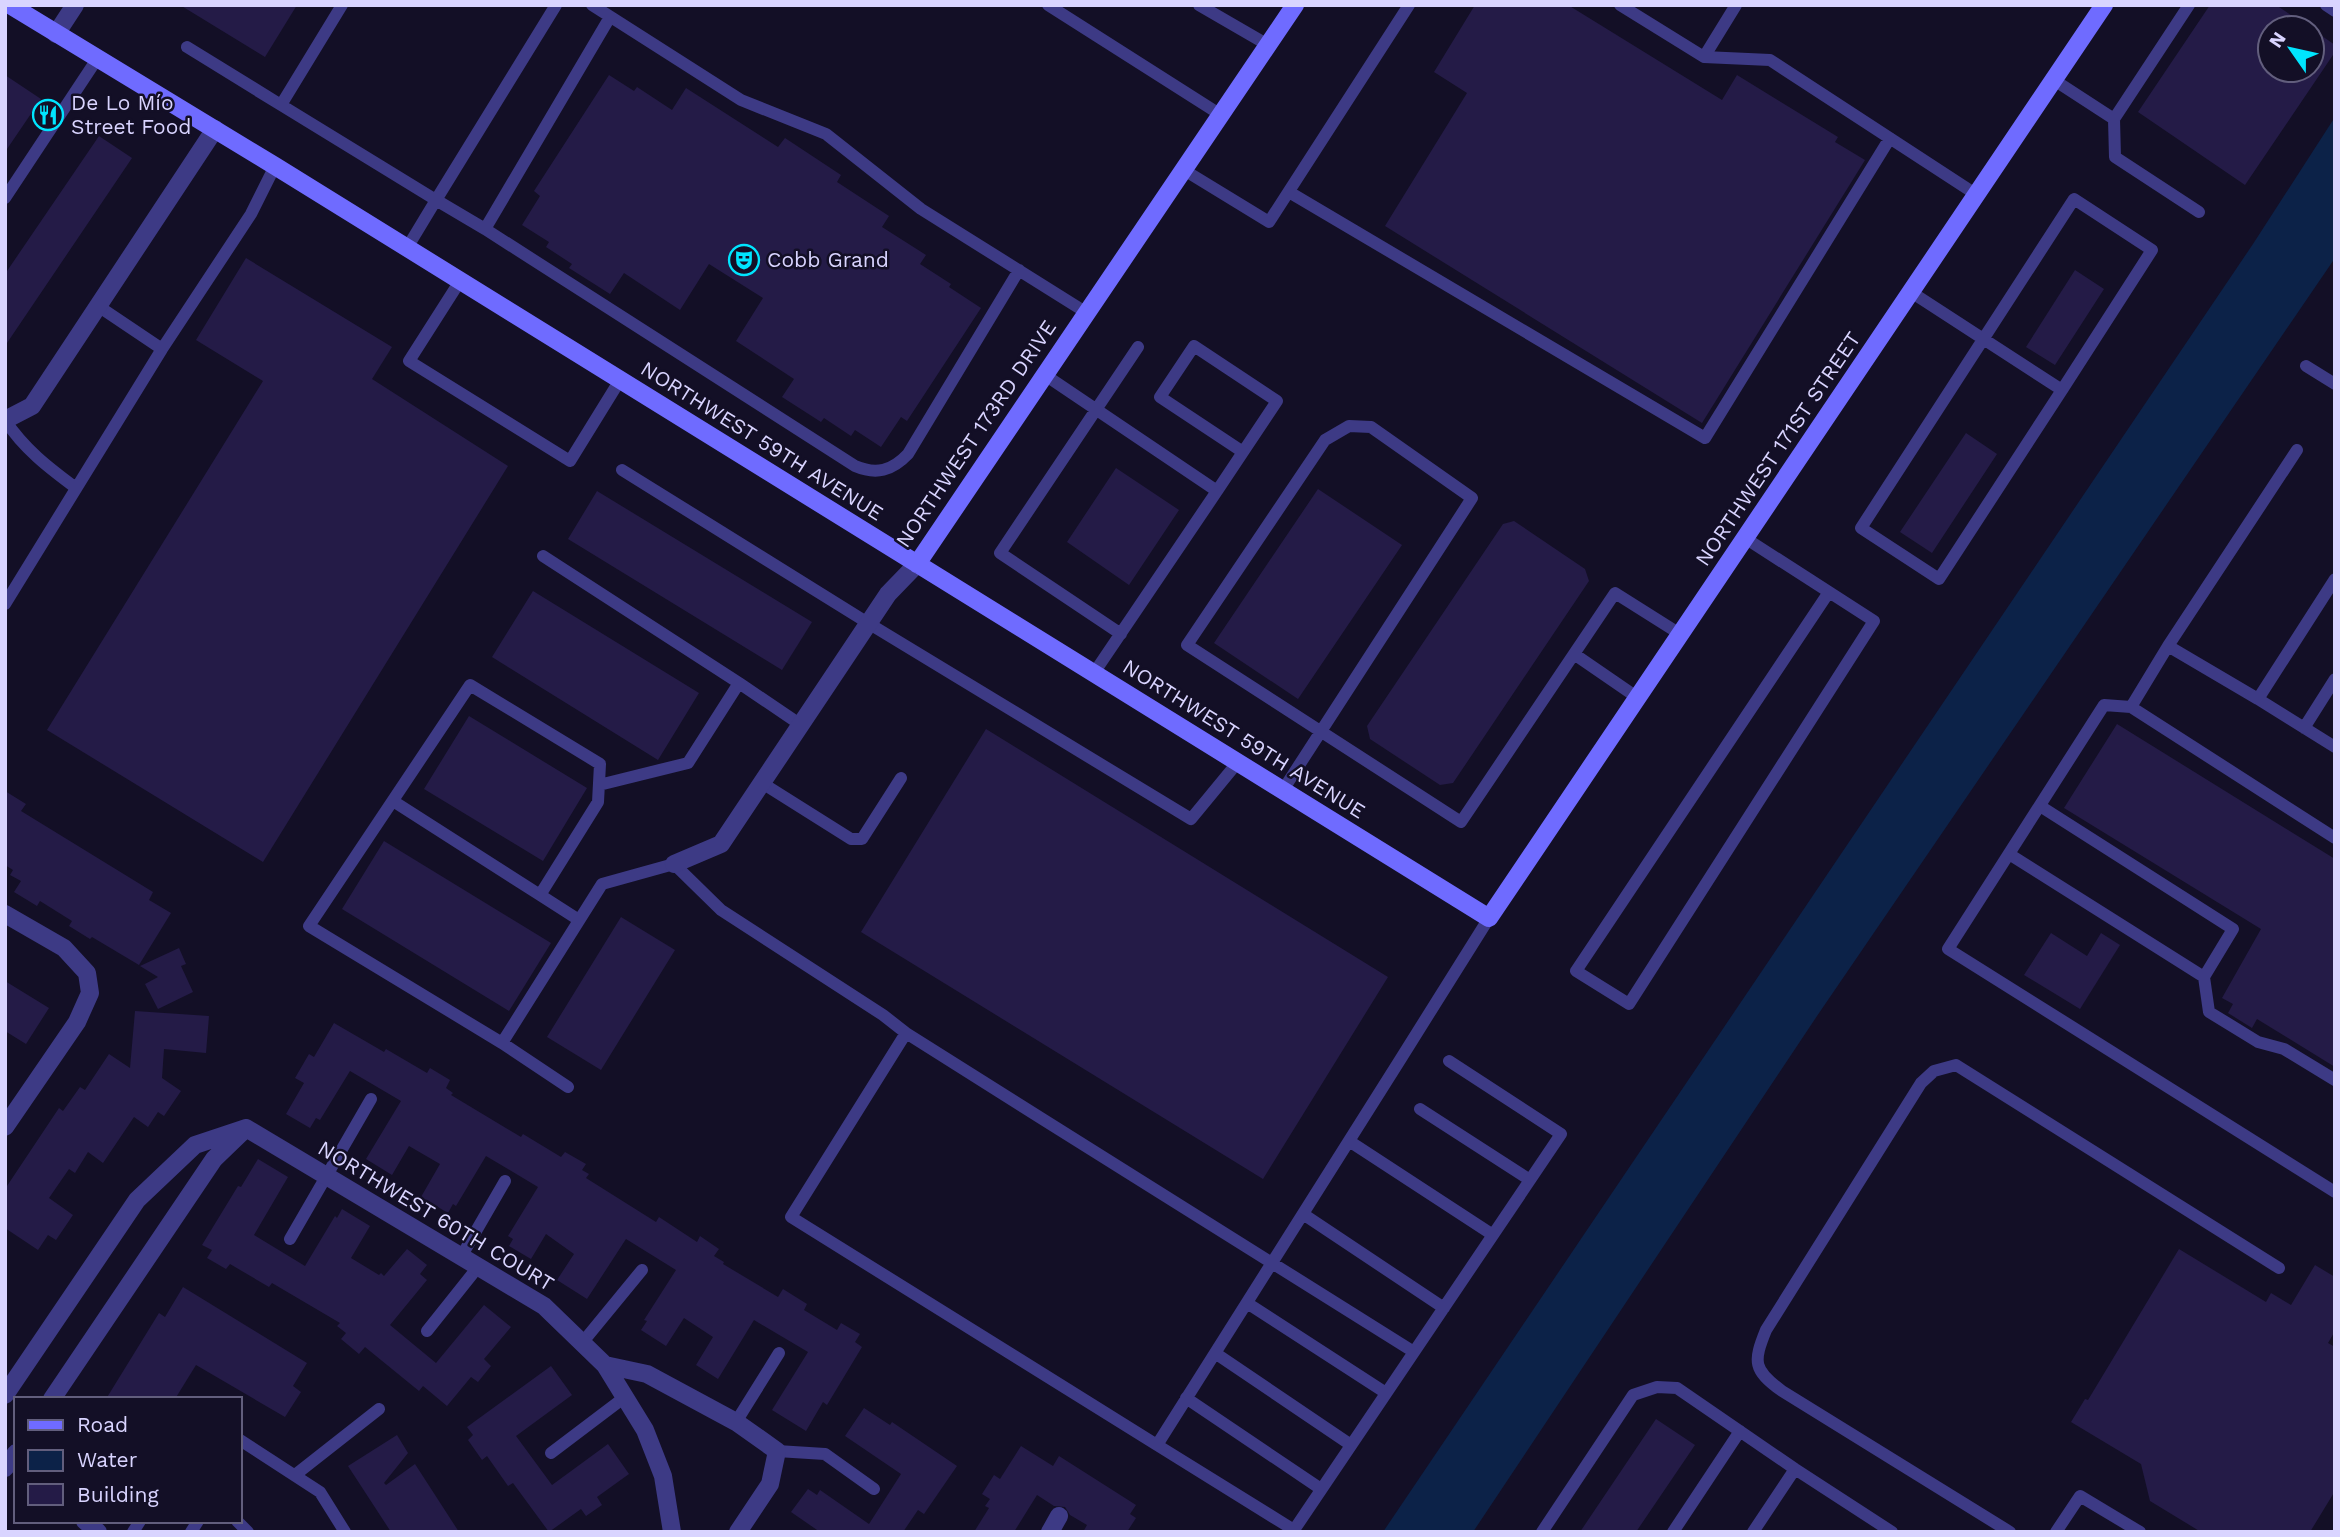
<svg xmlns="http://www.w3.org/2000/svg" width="2340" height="1537" viewBox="0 0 2340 1537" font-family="'Work Sans',sans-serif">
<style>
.water{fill:#0c2248}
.building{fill:#241b47}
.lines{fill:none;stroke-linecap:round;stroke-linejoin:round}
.lane{stroke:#3d3a85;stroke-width:12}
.street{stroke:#3d3a85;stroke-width:18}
.secondary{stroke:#6f6bff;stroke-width:18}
.labels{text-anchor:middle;stroke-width:5;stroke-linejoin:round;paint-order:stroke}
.poi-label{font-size:21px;fill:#d9d4ff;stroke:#130f26;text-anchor:start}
.street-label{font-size:21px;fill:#d9d4ff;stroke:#130f26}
</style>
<rect width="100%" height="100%" fill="#130f26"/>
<path class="water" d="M2335 117V258L1817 1016 1473 1532H1383L2253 244Z"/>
<path class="building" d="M180 5H297L265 57Z
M1475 5H1568L1722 100 1737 75 1838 137 1835 142 1865 160 1702 423 1385 226 1467 93 1434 72Z
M2210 5H2276L2310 28H2270V70H2312V29L2335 45V52L2245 185 2138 112Z
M5 75 41 99 5 152Z
M609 75 634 91 637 87 672 110 686 88 778 147 785 138 841 175 837 182 889 216 882 227 926 255 920 264 951 284 949 287 981 308 907 421 901 417 881 447 855 430 851 436 824 418 821 422 782 397 794 379 736 341 763 298 709 264 680 310 624 273 610 294 569 268 572 264 546 247 549 242 522 225 540 196 534 191Z
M99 136 132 158 5 346V274Z
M246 258 392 347 372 379 508 466 263 862 47 730 263 381 196 340Z
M2075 270 2104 289 2055 365 2026 347Z
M1966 433 1997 454 1932 553 1900 532Z
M1116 468 1179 510 1129 585 1067 542Z
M1318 489 1402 545 1298 699 1214 643Z
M597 491 812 622 782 670 568 539Z
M1514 521 1585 569 1589 581 1453 783 1440 785 1370 739 1367 726 1503 524Z
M533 591 699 693 658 760 492 657Z
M469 716 587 788 543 861 424 789Z
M2117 724 2335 859V1067L2257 1019 2252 1028 2228 1013 2233 1004 2222 998 2261 929 2064 808Z
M986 729 1388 977 1263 1179 861 932Z
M5 791 26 804 21 811 153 892 149 900 171 913 139 965 92 937 90 939 69 926 72 921 40 901 37 906 14 892 21 881 10 875 13 870 5 865Z
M384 841 551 943 509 1011 342 909Z
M621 917 675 950 601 1070 547 1037Z
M2051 933 2087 956 2101 933 2120 945 2080 1009 2024 975Z
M179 948 186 964 181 966 193 992 158 1009 145 984 158 977 140 966Z
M5 981 49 1008 26 1044 5 1031Z
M135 1011 209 1016 206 1053 164 1049 162 1078 181 1091 164 1116 158 1112 148 1127 134 1117 103 1163 88 1152 75 1173 69 1169 49 1198 73 1215 56 1240 48 1235 38 1250 5 1228V1189L59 1108 63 1111 80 1087 85 1090 109 1054 130 1068Z
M334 1023 384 1052 386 1049 427 1073 430 1068 450 1080 446 1088 453 1093 451 1095 521 1137 523 1134 561 1157 565 1152 586 1164 582 1170 589 1174 586 1178 656 1222 659 1217 697 1242 700 1236 719 1249 714 1256 724 1262 723 1264 778 1297 783 1289 807 1304 804 1310 837 1330 841 1323 860 1334 855 1342 862 1347 827 1405 823 1402 806 1431 772 1410 808 1352 754 1320 718 1379 696 1365 713 1337 684 1318 666 1346 641 1330 647 1321 644 1320 676 1270 626 1239 587 1299 557 1280 574 1254 546 1234 531 1259 509 1246 513 1239 508 1236 538 1187 486 1156 456 1206 453 1204 448 1213 421 1197 440 1164 409 1146 392 1175 366 1159 401 1101 350 1071 320 1120 316 1118 310 1128 286 1114 304 1083 295 1078 309 1054 314 1057Z
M258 1159 288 1177 254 1235 305 1266 335 1216 337 1218 342 1209 370 1226 351 1258 379 1275 381 1273 384 1276 407 1249 427 1265 420 1274 427 1280 390 1325 436 1363 484 1305 511 1327 484 1359 491 1366 478 1382 471 1377 447 1406 423 1386 419 1391 365 1347 359 1354 341 1339 346 1333 337 1326 340 1323 272 1283 269 1287 230 1264 226 1269 207 1258 212 1250 202 1245 238 1186 241 1187Z
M2179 1249 2266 1302 2271 1293 2291 1305 2315 1265 2335 1277V1331L2328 1343 2335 1347V1491L2310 1532H2201L2150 1501 2141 1464 2071 1422 2085 1399 2088 1400Z
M183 1287 307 1363 293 1386 301 1392 285 1417 196 1365 175 1399H106L159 1313 165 1317Z
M551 1366 572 1395 516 1436 552 1485 608 1444 629 1474 597 1497 602 1505 586 1516 581 1509 549 1532 513 1483 508 1486 487 1456 482 1460 468 1440 473 1435 467 1427Z
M864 1408 890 1425 892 1422 957 1466 924 1514 918 1510 903 1532H820L791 1512 808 1489 817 1495 820 1490 869 1524 901 1474 845 1436Z
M1656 1419 1695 1445 1636 1532H1580Z
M397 1435 408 1453 384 1483 386 1485 415 1464 459 1532H391L348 1466Z
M1021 1446 1053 1466 1059 1456 1136 1505 1130 1514 1136 1518 1127 1532H1083L1087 1525 1070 1515 1065 1507 1054 1506 1037 1495 1014 1532H974L989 1508 985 1506 990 1499 982 1494 994 1475 1000 1479Z"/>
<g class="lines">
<path class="lane" d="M342 5 281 105 436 200 556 5
M592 5 741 100 826 134 921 209 1087 313
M1048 5 1221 115
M1199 5 1268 45
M1620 5 1704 57 1770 60 1977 195
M2326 5 2335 11
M187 47 281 105
M1704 57 1736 5
M2054 80 2114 119 2189 5
M2114 119 2115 157 2199 212
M1184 170 1269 222 1409 5
M1289 192 1705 438 1890 138
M5 198 97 59
M485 229 855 466C876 475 892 471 908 454L1019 270
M407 248 436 200 485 229 610 17
M460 281 409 361 570 461 620 380
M1911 292 2062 390 2152 250 2074 199 1861 528 1939 579 2062 390
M98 306 162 349
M2306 366 2335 384
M1045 375 1217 491 1094 673
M5 420C24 449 49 468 76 488
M2297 450 2168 646 2258 699 2335 747
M622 470 868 623 1191 819 1238 762
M1217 491 1243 452 1160 397 1194 346 1277 401 1243 452
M1745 538 1874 621 1629 1004 1576 971 1829 592
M543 556 739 683 688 763 599 785
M5 604 162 349 251 214 275 166
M1121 634 1000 553 1138 347
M2168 646 2131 707 2335 838
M1574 654 1638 698
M739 683 801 725
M2258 699 2335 579
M2131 707 2104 705 1948 949 2335 1192
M2304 728 2335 679
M762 783 851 839H862L901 778
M1283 790 1472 498 1371 427 1349 426 1325 440 1187 645 1461 822 1615 593 1680 634
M393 801 540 895
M2040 806 2233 929 2204 977
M2009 854 2204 977 2209 1012 2258 1042 2284 1049 2335 1080
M579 920 540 895 598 802 600 764 470 685 309 926 502 1043 602 884 674 864 721 910 883 1015 906 1033
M502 1043 568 1087
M1420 1109 1530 1180
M1349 1141 1493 1235
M1303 1214 1444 1308
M290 1239 371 1099
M461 1257 505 1181
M1247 1303 1386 1393
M427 1331 478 1267
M582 1343 642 1270
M1414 1352C1245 1246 1075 1140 906 1033L791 1217 1157 1445C1268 1269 1379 1094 1489 918
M1215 1353 1351 1445
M1186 1398 1321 1489
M736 1422 779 1353
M240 1440 320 1492 345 1532
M1157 1445 1294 1530 1561 1134 1449 1061
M777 1451 825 1454 874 1489
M551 1453 625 1397
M295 1475 379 1409
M237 1521 248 1532
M133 1532 140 1521
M191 1532 198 1521
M1542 1532 1633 1395 1657 1387 1677 1388 1795 1469 1892 1532
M1673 1532 1740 1431
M1753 1532 1795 1469
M2010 1532 1782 1391C1753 1370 1753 1362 1766 1330L1921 1083 1934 1071 1956 1065 2279 1268
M2056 1532 2080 1496 2140 1532"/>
<path class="street" d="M56 34 75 5
M5 420 32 406 215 129
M674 864 721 844 888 594 917 564
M5 914 64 948 87 973 90 993 77 1022 5 1127
M246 1128 544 1306 605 1365 647 1374 736 1422 777 1451 770 1484 738 1532
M605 1365 645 1430 663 1476 672 1532
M5 1395 137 1200 195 1145 246 1128
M52 1399 214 1159 241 1133
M5 1468 16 1453
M85 1521 98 1532
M1050 1532 1059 1516"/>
<path class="secondary" d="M10 5 275 166 1489 918 2104 5
M917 564 1295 5"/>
</g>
<defs>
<g id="restaurant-ring" transform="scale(1.575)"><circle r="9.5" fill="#130f26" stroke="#00e5ff" stroke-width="1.5"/><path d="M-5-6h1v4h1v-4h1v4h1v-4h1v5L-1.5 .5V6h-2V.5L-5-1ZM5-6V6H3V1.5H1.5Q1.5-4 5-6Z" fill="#00e5ff"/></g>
<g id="theatre-ring" transform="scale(1.575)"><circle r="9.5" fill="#130f26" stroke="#00e5ff" stroke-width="1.5"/><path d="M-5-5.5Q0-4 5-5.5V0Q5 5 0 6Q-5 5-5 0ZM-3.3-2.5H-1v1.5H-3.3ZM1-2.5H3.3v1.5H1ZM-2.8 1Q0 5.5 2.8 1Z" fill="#00e5ff"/></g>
</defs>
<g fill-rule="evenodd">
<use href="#restaurant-ring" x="48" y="115"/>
<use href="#theatre-ring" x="744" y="260"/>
</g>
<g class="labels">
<g class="poi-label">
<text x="71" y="110">De Lo Mío<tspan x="71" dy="24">Street Food</tspan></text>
<text x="767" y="267">Cobb Grand</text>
</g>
<g class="street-label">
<text transform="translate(976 434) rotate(-56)" y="7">NORTHWEST 173RD DRIVE</text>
<text transform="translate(762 441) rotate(32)" y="7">NORTHWEST 59TH AVENUE</text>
<text transform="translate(1778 449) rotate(-56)" y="7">NORTHWEST 171ST STREET</text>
<text transform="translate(1244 739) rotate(32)" y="7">NORTHWEST 59TH AVENUE</text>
<text transform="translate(436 1216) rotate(31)" y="7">NORTHWEST 60TH COURT</text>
</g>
</g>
<rect width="2340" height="1537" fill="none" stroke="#d9d4ff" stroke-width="14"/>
<rect x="14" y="1397" width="228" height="126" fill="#130f26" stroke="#625e7d" stroke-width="2"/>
<rect x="28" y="1420" width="35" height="10" fill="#6f6bff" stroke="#625e7d" stroke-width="2"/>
<text x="77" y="1432" font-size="21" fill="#d9d4ff">Road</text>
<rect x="28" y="1450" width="35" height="21" fill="#0c2248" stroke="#625e7d" stroke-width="2"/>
<text x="77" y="1467" font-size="21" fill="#d9d4ff">Water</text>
<rect x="28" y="1484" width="35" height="21" fill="#241b47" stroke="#625e7d" stroke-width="2"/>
<text x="77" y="1502" font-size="21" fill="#d9d4ff">Building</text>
<g transform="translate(2291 49) rotate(304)"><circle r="33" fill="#130f26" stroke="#625e7d" stroke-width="2"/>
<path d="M0-5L12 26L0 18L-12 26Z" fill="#00e5ff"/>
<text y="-10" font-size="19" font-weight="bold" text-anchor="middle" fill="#d9d4ff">N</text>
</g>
</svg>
